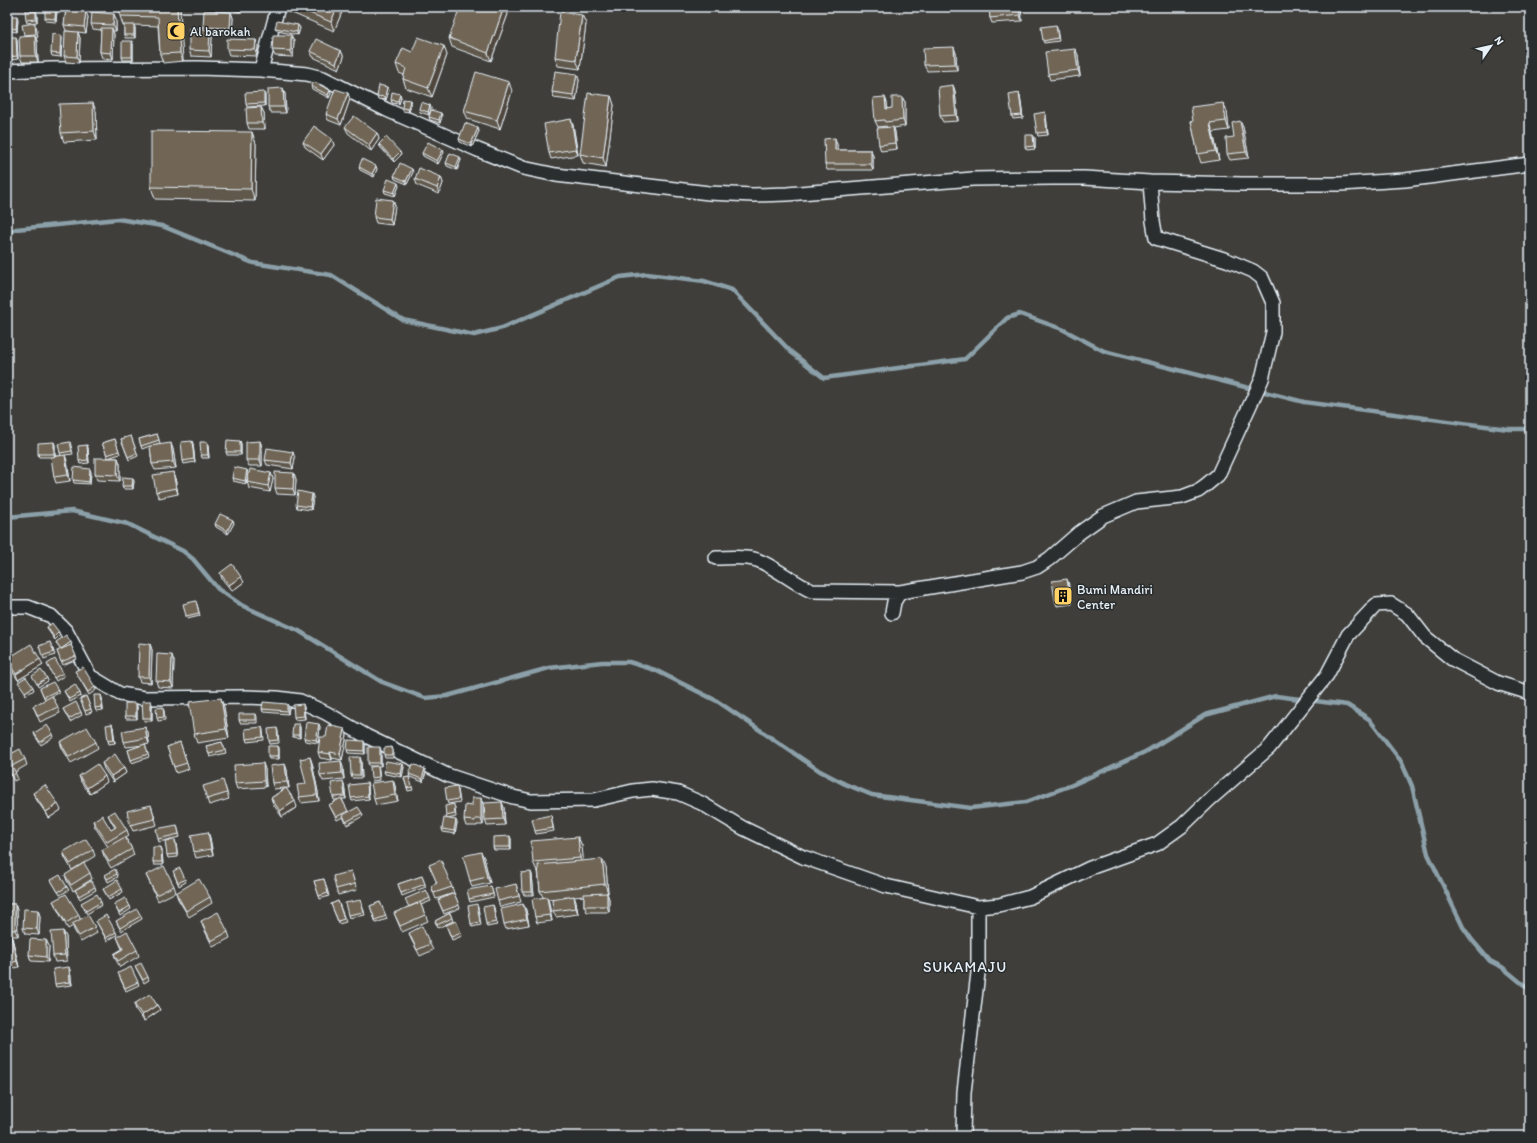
<svg xmlns="http://www.w3.org/2000/svg" width="1537" height="1143" viewBox="0 0 1537 1143" font-family="Itim,sans-serif">
<style>
.lines{fill:none;stroke-linecap:round;stroke-linejoin:round}
.stream{stroke:#8ca0a9;stroke-width:4.5}
.minor-casing{stroke:#e8f1f8;stroke-width:16}
.minor{stroke:#2a2d2e;stroke-width:13}
.wall{fill:#61584b;stroke:#e8f1f8}
.shaded-wall{fill:#4f473d;stroke:#e8f1f8}
.building{fill:#716657;stroke:#e8f1f8}
.labels{text-anchor:middle;stroke-width:3;stroke-linejoin:round;paint-order:stroke}
.poi-label{font-size:13px;fill:#e8f1f8;stroke:#2a2d2e;text-anchor:start}
.quarter-label{font-size:15px;letter-spacing:1px;fill:#e8f1f8;stroke:#2a2d2e}
</style>
<rect width="100%" height="100%" fill="#3f3e3a"/>
<filter id="ink" filterUnits="userSpaceOnUse"><feTurbulence type="fractalNoise" baseFrequency=".025" numOctaves="2"/><feDisplacementMap in="SourceGraphic" scale="8" xChannelSelector="R" yChannelSelector="G"/><feConvolveMatrix kernelMatrix="1 2 1 2 8 2 1 2 1" color-interpolation-filters="sRGB"/></filter>
<g filter="url(#ink)">
<g class="lines">
<path class="stream" d="M7 233 16 229 118 219 162 226 253 263 331 275 403 320 474 335 502 328 620 277 647 274 704 281 732 290 791 352 824 378 965 359 1007 318 1020 314 1062 329 1104 351 1304 402 1508 429H1530
M7 517 72 511 128 524 183 551 193 559 218 589 243 606 299 631 382 682 425 698 447 696 549 668 602 662H629L655 670 717 701 820 771 845 784 872 795 971 808 1026 802 1072 785 1147 751 1205 715 1276 696 1347 705 1369 719 1401 761 1412 786 1428 854 1463 927 1472 940 1490 961 1502 967 1530 990"/>
<g class="minor-casing">
<path id="minor" d="M261 70 278 7
M7 71 51 69 198 68 261 70 307 74 323 78 387 110 478 150 523 168 556 175 709 193 753 195 787 194 973 179 1052 178H1084L1150 182 1242 184H1340L1405 180 1530 164
M716 558C728 558 745 556 757 560 776 567 793 583 812 591L900 592
M7 607H28L51 616 66 631 90 676 120 694 144 698 244 697 277 698 300 701 326 713 366 736 447 775 513 797 531 801 594 800 633 791 652 789 678 793 701 803 743 828 803 857 886 886 978 907 999 905 1030 897 1090 868 1157 844 1182 826 1209 800 1269 748 1327 675 1348 635 1376 605 1391 604 1407 614 1425 637 1452 659 1498 683 1530 693
M892 613 894 602 900 592 1022 572 1037 567 1049 559 1079 533 1103 516 1136 502 1182 497 1198 491 1206 485 1218 475 1262 379 1273 332V303L1262 278 1253 271 1227 260 1156 238 1153 221 1150 182
M963 1136 964 1092 978 973V907"/>
</g>
<use href="#minor" class="minor"/>
</g>
<path class="wall" d="M56 7 57 10 56 22 46 21 45 18Z
M66 7H79V10L88 17 86 33 78 32 80 38 79 63 66 62 64 56 75 32 66 31 64 25 66 9Z
M120 7H179L183 61 163 63 160 54 158 26 134 25 135 28V38H125L124 35V25H123L120 16Z
M230 7H241L240 12 231 10Z
M286 7H340L342 12 334 31 287 11Z
M989 7H1021L1022 21 992 23 990 18Z
M231 12 233 18 232 34 211 33 212 36 211 57 191 56 189 50 204 30 203 27Z
M37 14V22L27 23 26 20Z
M114 14 116 20V31H112L114 34 113 59 102 58 100 52 101 30 93 29 91 24Z
M508 14 491 61 452 47 449 38Z
M582 15 586 24 580 69 558 66 555 57Z
M18 19 17 32 11 31 10 28Z
M298 25 300 28 298 35 277 31 275 28Z
M1056 25 1057 28 1059 41 1044 43 1043 41Z
M36 26 38 37 36 38 37 41 38 62H22L20 56 24 35Z
M61 35 62 38 61 57 52 56 51 53Z
M291 35 294 41 293 57 275 56 272 50Z
M16 37 17 40 18 59 10 60 9 57Z
M256 40 258 46 257 56 229 55 227 49Z
M132 41 133 44V60H123L122 57Z
M1075 49 1078 55 1080 76 1050 80 1048 74Z
M310 51H341L344 57 339 69 313 57Z
M412 52 447 55 432 97 406 88 403 79 404 75 399 73 396 64Z
M956 53 957 70 927 71 924 65Z
M577 74 579 80 576 101 554 98 552 92Z
M953 85 955 91 958 121 943 122 940 116Z
M311 86 331 93 329 98 312 89Z
M387 87 389 90 386 100 378 99 377 96Z
M283 88 285 94 286 113H271L268 107Z
M512 91 500 129 468 119 464 111Z
M1019 93 1020 96 1023 118 1013 119 1012 116Z
M400 94 401 97 399 104 392 103 391 100Z
M265 95V106L247 107 246 104Z
M611 96 614 105 606 167 583 163 580 154Z
M885 97 887 103 888 109 892 108 902 97 905 102V126L894 128 895 132 897 149 881 151 879 145 887 127 886 126 878 127 875 121Z
M350 99 341 125 328 120 326 114Z
M411 103 409 112 403 111 402 108Z
M261 107 264 113 265 129H249L247 123Z
M431 108 429 115 420 112 419 109Z
M96 111 97 140 64 142 61 133Z
M1045 112 1046 115 1048 135 1038 136 1037 133Z
M1227 112 1229 130 1213 132 1219 160 1201 163 1198 154 1191 121Z
M441 113 442 116 440 123 430 120 429 117Z
M573 125 578 155 551 159 549 153Z
M345 127 377 133 379 139 371 151 348 133Z
M1243 127 1249 158 1230 160 1227 154 1234 137Z
M478 128 479 131 472 147 460 142 459 139Z
M252 132 256 144 255 201 155 199 151 187Z
M1035 138V149L1027 150 1025 147Z
M332 139 334 145 323 160 305 147 303 142Z
M379 144 400 152 401 155 394 162 380 147Z
M837 144V150H871L873 156V170H827L825 164Z
M444 152 438 164 423 156 422 153Z
M460 157 461 160 457 170 447 166 446 163Z
M359 167 377 169 374 177 360 170Z
M413 172 407 184 395 179 394 176Z
M441 177 443 183 439 194 417 185 415 179Z
M399 186 395 196 385 193 384 190Z
M393 200 395 206 392 225 376 223 374 217Z
M157 434 160 443 153 445 173 449 176 468 155 470 152 464 150 446 142 449 139 439Z
M131 436 138 456 129 460 121 439Z
M115 439 120 454 108 458H118L120 464V481L97 480 95 474 108 458 102 443Z
M192 441 193 444 195 462 184 464 183 461Z
M240 441 241 444V455H227L226 452Z
M260 441 262 447V466H249L246 460Z
M54 442 55 445V456H61L60 453 70 442 73 454 65 455 67 461 70 481 56 483 54 477 52 457H39L38 454Z
M87 445 88 448 89 463 80 464 79 461Z
M208 445 209 458H202L201 455Z
M295 458 293 469 267 465 265 460Z
M91 472 90 484 74 483 73 480Z
M248 473 246 484 233 481 232 478Z
M271 473 273 479 270 492 249 488 247 482Z
M175 478 178 494 159 498 156 492Z
M296 479 295 495 277 494 275 488Z
M134 481 133 489H123L122 486Z
M313 497 311 510 297 508 296 505Z
M234 523 228 534 216 527 215 524Z
M220 573 244 582 232 591 222 579Z
M1067 579 1069 585 1072 604 1057 606 1055 600Z
M197 604 200 616 187 619 186 616Z
M47 627 60 635 55 640 48 630Z
M50 642 55 655 44 659 39 646Z
M56 642 72 644 69 646 71 645 77 659 63 665 57 651 61 650 57 645Z
M150 644 152 650 151 683 140 682 138 677Z
M7 659 43 665 18 680 8 665 7 662Z
M174 661 173 688 158 687 156 681Z
M47 664 63 673 64 676 56 681Z
M75 671 95 687 96 690 89 695 77 674Z
M40 688 58 690 59 693 52 696 60 713 40 722 33 706 45 700Z
M64 691 80 693 81 696 70 702Z
M86 696 92 712 86 714 80 699Z
M102 698 103 710 96 711 95 708Z
M152 704V721H144L143 718Z
M137 706V719H126L125 716Z
M224 707 229 738 197 743 194 734Z
M289 707 288 714 263 712 262 709Z
M304 707 305 719 295 720 294 717Z
M63 709 81 712 82 715 70 722Z
M164 710 165 720 158 721 157 718Z
M256 714 257 717V723H240L239 720Z
M319 724 320 727 318 743 305 741 304 738Z
M113 727 115 743 109 744 108 741Z
M145 727 148 733 149 744 145 745 149 757 132 763 128 750 144 745 126 747 124 742Z
M262 727 263 730 264 740 247 742 246 739Z
M300 727V738L293 737 292 735Z
M277 728 278 731 279 743 270 744 269 741Z
M34 733 53 734 54 737 41 745 35 736Z
M347 735 342 760 332 758V760L320 758 318 752Z
M364 741 365 744V754L348 753 347 750Z
M60 742H96L98 748 71 763 62 748Z
M180 742 189 769 176 773 167 747Z
M222 742 226 753 210 757 206 746Z
M278 746 279 748V759H269L268 756Z
M392 747 393 750V758H385L384 755Z
M381 750V766H378L379 769 380 780 372 781 371 778 377 766H369L368 763Z
M7 756 25 759 27 765 15 772 18 779 14 781 7 769Z
M310 757 312 763 318 792 319 801 301 803 299 797 306 784Z
M361 760 362 778H352L351 775Z
M102 763 124 768 126 773 113 782 104 769Z
M285 764 287 770 289 788H286L297 807 282 817 273 804 271 798 285 788 274 789 272 783Z
M343 767 344 779 323 781 320 775Z
M404 767 402 777 385 774 384 771Z
M265 769 266 787 237 789 235 783Z
M426 772 423 782 410 777 409 774Z
M79 776 107 782 90 794 81 782Z
M409 777 413 790 408 791 404 778Z
M393 780 395 786 398 801 376 805 374 799Z
M367 783 368 786 369 799 352 801 351 798Z
M344 784 346 799H342L348 812 362 813 363 816 347 825 343 817 337 820 329 805 338 800H334L333 797Z
M225 786 229 799 209 805 207 799Z
M458 789 460 802 448 804 447 801Z
M33 793 61 810 49 818 36 799Z
M481 798 483 804V825H477V826H466L464 820 472 806Z
M502 802 504 808 505 825 487 826 485 820Z
M151 805 157 825 133 831 130 825Z
M455 807 456 817 448 819 457 823 455 834 443 832 442 829 447 819 446 816Z
M108 815 127 830 129 836 126 838 132 849 134 855 111 868 104 856 102 850 108 847 95 827 93 821 111 830 115 828 111 821Z
M551 815 554 831 536 834 535 831Z
M177 825 180 837 159 842 158 839Z
M208 832 210 838 213 855 196 858 194 852Z
M510 836 511 839V850H494L493 847Z
M578 837 582 846 583 861 606 867 608 893H606H607L609 899V912H587L584 906V896L574 897 576 902 578 914 556 917 553 911 567 897 548 899 549 903 552 921 537 923 535 917 543 897 540 891 538 871H537L533 862Z
M175 840 176 843 178 857 168 858 167 855Z
M161 847 162 850 163 865H154L153 862Z
M93 850 95 856 72 870 65 858 63 852Z
M481 852 484 858 490 883 472 887 470 881Z
M429 865 452 887 454 893 436 899 431 886 437 883Z
M351 871 357 890 338 895 336 889Z
M531 872 532 875 534 895H524L522 892Z
M90 873 92 879 73 891 67 881 65 875Z
M117 874 118 877 108 882 105 875Z
M174 874 185 879 186 882 179 886Z
M146 875 174 886 176 892 158 901Z
M422 876 426 887 402 896 398 884Z
M324 879 329 896 320 899 314 881Z
M51 880 67 887 69 890 60 895Z
M516 884 521 902 500 907 498 901Z
M491 886 494 897 470 902 469 899Z
M95 887 96 890 80 899 75 890Z
M103 889H122L123 892 109 900Z
M426 890 431 901 421 905 428 921 402 932 394 913 408 907Z
M176 893 210 897 212 903 189 917 178 899Z
M454 893 460 908 444 914 438 900Z
M361 900 365 915 349 918 348 915Z
M53 901 79 915 80 919 95 927 97 933 81 942 74 930 73 926 68 929 56 907Z
M338 901 346 922 339 924 331 904Z
M101 902 102 905 87 914 81 903Z
M380 902 387 919 376 923 370 906Z
M7 904H15L17 910 18 936H7Z
M114 904 130 906 131 909 120 916Z
M523 904 526 910 529 925 506 929 504 924Z
M493 905 494 908 497 925 487 927 486 924Z
M478 907 481 925 472 927 471 924Z
M38 910 40 916 39 935 25 934 23 928Z
M450 913 453 921 438 928 435 921Z
M141 916 142 919 121 931 116 921Z
M96 921 116 932 117 935 107 941Z
M201 921 228 932 230 938 213 947 203 927Z
M456 921 462 936 452 940 446 925Z
M63 931 66 937 67 961 55 962 53 956Z
M409 933 430 944 433 950 420 956 411 939Z
M11 936 13 942 19 967 7 970V937Z
M117 937 137 950 139 956 120 967 116 960 114 954 122 949Z
M46 940 49 946 48 962 31 961 29 955Z
M135 966 148 977 149 980 144 983Z
M70 970 72 985 56 987 55 984Z
M119 976 138 982 139 985 126 991Z
M134 1004 157 1005 160 1010 144 1021 136 1010Z"/>
<path class="shaded-wall" d="M56 7 57 10 56 22 55 19Z
M177 7H180L183 61 180 53Z
M239 7H241L240 12 239 9Z
M337 7H340L342 12 334 31 331 22Z
M504 7H505L508 14 491 61 488 53Z
M1019 7H1021L1022 21 1020 15Z
M36 11 37 14V22L36 19Z
M86 11 88 17 86 33 84 27Z
M231 12 233 18 232 34 230 28Z
M114 14 116 20V31L113 25Z
M582 15 586 24 580 69 576 60Z
M17 16 18 19 17 32 16 29Z
M134 25 135 28V38L134 35Z
M298 25 300 28 298 35 297 32Z
M112 28 114 34 113 59 111 53Z
M210 30 212 36 211 57 209 51Z
M78 32 80 38 79 63 77 57Z
M35 35 37 41 38 62 36 56Z
M61 35 62 38 61 57 60 54Z
M291 35 294 41 293 57 291 51Z
M16 37 17 40 18 59 17 56Z
M256 40 258 46 257 56 255 50Z
M132 41 133 44V60L132 57Z
M444 46 447 55 432 97 428 88Z
M954 47 956 53 957 70 955 64Z
M1075 49 1078 55 1080 76 1078 70Z
M341 51 344 57 339 69 336 63Z
M577 74 579 80 576 101 573 95Z
M509 82 512 91 500 129 497 120Z
M953 85 955 91 958 121 956 115Z
M387 87 389 90 386 100 385 97Z
M283 88 285 94 286 113 284 107Z
M330 90 331 93 329 98 328 95Z
M264 92 265 95V106L264 103Z
M348 93 350 99 341 125 338 119Z
M1019 93 1020 96 1023 118 1022 115Z
M400 94 401 97 399 104 398 101Z
M611 96 614 105 606 167 603 158Z
M885 97 887 103 888 115 886 109Z
M902 97 905 102V126L903 120Z
M410 100 411 103 409 112 408 109Z
M93 103 96 111 97 140 94 131Z
M1223 103 1227 112 1229 130 1226 121Z
M430 105 431 108 429 115 428 112Z
M261 107 264 113 265 129 262 123Z
M1045 112 1046 115 1048 135 1047 132Z
M441 113 442 116 440 123 439 120Z
M571 119 573 125 578 155 576 149Z
M1240 121 1243 127 1249 158 1246 152Z
M1210 123 1213 132 1219 160 1216 151Z
M893 127 895 132 897 149 895 143Z
M478 128 479 131 472 147 471 144Z
M252 132 256 144 255 201 251 189Z
M377 133 379 139 371 151 369 145Z
M1033 135 1035 138V149L1034 146Z
M835 138 837 144 838 156 835 150Z
M332 139 334 145 323 160 321 154Z
M443 150 444 152 438 164 437 161Z
M871 150 873 156V170L871 164Z
M400 152 401 155 394 162 393 159Z
M460 157 461 160 457 170 456 167Z
M376 166 377 169 374 177 372 174Z
M412 169 413 172 407 184 406 181Z
M441 177 443 183 439 194 437 188Z
M398 183 399 186 395 196 394 193Z
M393 200 395 206 392 225 390 219Z
M192 441 193 444 195 462 194 459Z
M240 441 241 444V455L240 452Z
M260 441 262 447V466L260 460Z
M54 442 55 445V457L54 454Z
M207 442 208 445 209 458 208 455Z
M171 443 173 449 176 468 173 462Z
M87 445 88 448 89 463 88 460Z
M293 452 295 458 293 469 291 463Z
M65 455 67 461 70 481 68 475Z
M118 458 120 464V481L117 475Z
M90 469 91 472 90 484 89 482Z
M247 470 248 473 246 484 245 481Z
M173 472 175 478 178 494 176 488Z
M271 473 273 479 270 492 268 486Z
M294 473 296 479 295 495 293 489Z
M133 478 134 481 133 489 132 486Z
M312 494 313 497 311 510 310 507Z
M233 520 234 523 228 534 227 531Z
M241 577 244 582 232 591 229 585Z
M1067 579 1069 585 1072 604 1070 598Z
M59 632 60 635 55 640 54 637Z
M71 642 72 644 62 652 61 649Z
M150 644 152 650 151 683 149 677Z
M172 655 174 661 173 688 171 682Z
M40 659 43 665 18 680 16 674Z
M47 678 48 681 38 687 37 684Z
M33 687 34 690 26 695 25 692Z
M101 695 102 698 103 710 102 707Z
M221 698 224 707 229 738 226 729Z
M151 701 152 704V721L151 718Z
M136 703 137 706V719L136 716Z
M287 704 289 707 288 714 287 711Z
M303 704 304 707 305 719 304 716Z
M112 724 113 727 115 743 114 740Z
M299 724 300 727V738L299 735Z
M319 724 320 727 318 743 316 740Z
M145 727 148 733 149 744 147 738Z
M345 729 347 735 342 760 340 754Z
M364 741 365 744V754L364 751Z
M278 746 279 748V759L278 756Z
M380 747 381 750V766L380 763Z
M330 752 332 758V760L330 754Z
M310 757 312 763 318 792 319 801 317 795Z
M360 757 361 760 362 778 360 775Z
M341 761 343 767 344 779 342 773Z
M263 763 265 769 266 787 264 781Z
M285 764 287 770 289 788 287 782Z
M403 764 404 767 402 777 401 774Z
M124 768 126 773 113 782 111 776Z
M425 769 426 772 423 782 422 779Z
M105 776 107 782 90 794 87 788Z
M393 780 395 786 398 801 395 795Z
M343 781 344 784 346 799 345 796Z
M367 783 368 786 369 799 368 796Z
M481 798 483 804V825L481 819Z
M295 801 297 807 282 817 280 811Z
M502 802 504 808 505 825 503 819Z
M58 804 61 810 49 818 46 812Z
M456 820 457 823 455 834 454 831Z
M208 832 210 838 213 855 211 849Z
M510 836 511 839V850L510 847Z
M578 837 582 846 584 866 580 858Z
M161 847 162 850 163 865 162 862Z
M481 852 484 858 490 883 487 877Z
M602 859 606 867 608 893 605 884Z
M531 872 532 875 534 895 532 892Z
M607 893 609 899V912L607 906Z
M574 896 576 902 578 914 576 908Z
M547 897 549 903 552 921 550 915Z
M15 904 17 910 18 936 15 930Z
M523 904 526 910 529 925 527 919Z
M493 905 494 908 497 925 496 922Z
M38 910 40 916 39 935 37 929Z
M63 931 66 937 67 961 65 955Z
M11 936 13 942 19 967 17 961Z
M46 940 49 946 48 962 46 957Z
M69 967 70 970 72 985 70 982Z
M157 1005 160 1010 144 1021 142 1015Z"/>
<path class="building" d="M45 7H56L55 19 45 18Z
M120 7H177L180 53 160 54 158 17 120 16Z
M230 7H239V9Z
M295 7H337L331 22Z
M460 7H504L488 53 449 38Z
M989 7H1019L1020 15 990 18Z
M66 9 86 11 84 27 64 25Z
M204 10 231 12 230 28 203 27Z
M25 11H36V19L26 20Z
M92 12 114 14 113 25 91 24Z
M560 12 582 15 576 60 555 57Z
M11 16H17L16 29 10 28Z
M277 21 298 25 297 32 275 28Z
M35 23 36 34 24 35 22 25Z
M124 25H134V35H124Z
M1056 25 1058 38 1043 41 1041 27Z
M101 28H112L111 53 100 52Z
M189 29 210 30 209 51 189 50Z
M65 31 78 32 77 57 64 56Z
M52 34 61 35 60 54 51 53Z
M35 35 36 56H20L19 36Z
M273 35H291V51L272 50Z
M8 37H16L17 56 9 57Z
M418 37 444 46 428 88 403 79 406 68 396 64 403 48 412 52Z
M227 39 256 40 255 50 227 49Z
M316 39 341 51 336 63 310 51Z
M122 41H132V57H122Z
M954 47 955 64 924 65 923 48Z
M1075 49 1078 70 1048 74 1045 52Z
M555 71 577 74 573 95 552 92Z
M476 72 509 82 497 120 464 111Z
M314 82 330 90 328 95 311 86Z
M379 85 387 87 385 97 377 96Z
M953 85 956 115 940 116 938 87Z
M283 88 284 107H268V89Z
M335 89 348 93 338 119 326 114Z
M264 92V103L246 104 245 93Z
M392 92 400 94 398 101 391 100Z
M588 93 611 96 603 158 580 154Z
M1019 93 1022 115 1012 116 1009 95Z
M885 97 886 109 892 108V97H902L903 120 885 122 884 120 875 121 873 98Z
M403 99 410 100 408 109 402 108Z
M421 102 430 105 428 112 419 109Z
M93 103 94 131 61 133 59 104Z
M1223 103 1226 121 1210 123 1216 151 1198 154 1191 121H1193L1191 107Z
M261 107 262 123H247L246 108Z
M431 110 441 113 439 120 429 117Z
M1045 112 1047 132 1037 133 1034 114Z
M354 116 377 133 369 145 345 127Z
M571 119 576 149 549 153 544 124Z
M1240 121 1246 152 1227 154 1226 138 1234 137 1232 123Z
M465 123 478 128 471 144 459 139Z
M314 126 332 139 321 154 303 142Z
M893 127 895 143 879 145 877 128Z
M151 131 252 132 251 189 151 187Z
M1025 135H1033L1034 146 1025 147Z
M386 137 400 152 393 159 379 144Z
M835 138V150H871V164H825L824 139Z
M428 142 443 150 437 161 422 153Z
M450 153 460 157 456 167 446 163Z
M362 159 376 166 372 174 359 167Z
M400 163 412 169 406 181 394 176Z
M419 168 441 177 437 188 415 179Z
M388 179 398 183 394 193 384 190Z
M376 198 393 200 390 219 374 217Z
M157 434 159 440 141 446 139 439Z
M131 436 137 453 128 457 121 439Z
M115 439 119 451 107 455 102 443Z
M227 440 240 441V452H226Z
M192 441 194 459 183 461 181 442Z
M260 441V460H246V442Z
M54 442V454H38V443Z
M70 442 72 451 60 453 58 444Z
M200 442H207L208 455H201Z
M171 443 173 462 152 464 150 446Z
M87 445 88 460 79 461 78 446Z
M267 448 293 452 291 463 265 460Z
M65 455 68 475 54 477 51 457Z
M95 458H118L117 475 95 474Z
M74 467 90 469 89 482 73 480Z
M234 467 247 470 245 481 232 478Z
M250 469 271 473 268 486 247 482Z
M173 472 176 488 156 492 153 475Z
M275 472 294 473 293 489 275 488Z
M123 477 133 478 132 486H122Z
M298 491 312 494 310 507 296 505Z
M220 514 233 520 227 531 215 524Z
M232 564 241 577 229 585 220 573Z
M1067 579 1070 598 1055 600 1052 581Z
M196 601 199 613 186 616 183 604Z
M52 623 59 632 54 637 47 627Z
M66 635 71 642 61 649 56 642Z
M50 642 54 652 42 656 39 646Z
M139 643 150 644 149 677H138Z
M31 644 40 659 16 674 7 661V659Z
M71 645 76 656 61 662 57 651Z
M157 654 172 655 171 682 156 681Z
M55 659 63 673 54 678 47 664Z
M83 667 95 687 88 692 75 671Z
M41 670 47 678 37 684 32 676Z
M26 677 33 687 25 692 18 682Z
M53 682 58 690 44 697 40 688Z
M75 684 80 693 69 699 64 691Z
M94 695H101L102 707 95 708Z
M52 696 58 707 38 716 33 706Z
M86 696 91 709 85 711 80 699Z
M221 698 226 729 194 734 189 702Z
M142 701H151V718H143Z
M76 702 81 712 69 719 63 709Z
M263 702 287 704V711L262 709Z
M125 703H136V716H125Z
M303 704 304 716 294 717 293 705Z
M163 707 164 717 157 718 156 708Z
M239 714H256V720H239Z
M306 722 319 724 316 740 304 738Z
M112 724 114 740 108 741 106 725Z
M293 724H299V735H292Z
M47 725 53 734 40 742 34 733Z
M328 725 345 729 340 754 330 752V754L318 752 320 737H326Z
M87 727 96 742 69 757 60 742Z
M145 727 147 738 124 742 122 731Z
M262 727 263 737 246 739 245 729Z
M277 728 278 740 269 741 268 729Z
M348 740 364 741V751L347 750Z
M180 742 187 763 174 767 167 747Z
M222 742 225 750 209 754 206 746Z
M145 744 148 754 131 760 128 750Z
M268 746H278V756H268Z
M368 747H380V763H368Z
M392 747V755H384V748Z
M20 749 25 759 12 766 16 773 12 776 7 767V756Z
M115 754 124 768 111 776 102 763Z
M310 757 316 786 317 795 299 797 297 785 306 784 300 759Z
M350 757H360V775H351Z
M341 761 342 773 320 775 319 763Z
M386 761 403 764 401 774 384 771Z
M263 763 264 781 235 783 234 765Z
M97 764 105 776 87 788 79 776Z
M285 764 287 782 272 783 270 766Z
M413 764 425 769 422 779 409 774Z
M378 766 379 777 371 778 370 767Z
M409 777 412 787 407 788 404 778Z
M223 780 227 793 207 799 203 786Z
M393 780 395 795 374 799 371 783Z
M343 781 345 796 333 797 331 783Z
M367 783 368 796 351 798 349 785Z
M45 785 58 804 46 812 33 793Z
M457 786 459 799 447 801 445 788Z
M286 788 295 801 280 811 271 798Z
M341 798 348 811 336 817 329 805Z
M472 798H481V819H475V821L464 820 465 805 472 806Z
M502 802 503 819 485 820 484 803Z
M454 804 455 814 446 816 445 806Z
M151 805 155 819 130 825 127 811Z
M358 807 362 813 346 822 343 815Z
M115 811 127 830 107 842 93 821 102 815 111 830 116 827 108 815Z
M551 815 553 828 535 831 532 819Z
M444 818 456 820 454 831 442 829Z
M177 825 179 834 158 839 156 829Z
M208 832 211 849 194 852 191 835Z
M510 836V847H493V837Z
M125 837 132 849 109 862 102 850Z
M578 837 580 858 533 862 531 841Z
M86 839 93 850 70 864 63 852Z
M175 840 177 854 167 855 165 841Z
M153 847H161L162 862H153Z
M481 852 487 877 470 881 463 856Z
M602 859 605 884 540 891 538 865Z
M441 860 452 887 434 893 431 886 437 883 429 865Z
M84 863 90 873 71 885 65 875Z
M164 866 174 886 156 895 146 875Z
M180 868 185 879 178 883 173 871Z
M115 869 117 874 107 879 105 875Z
M351 871 355 884 336 889 333 876Z
M531 872 532 892H522L521 873Z
M60 875 67 887 58 892 51 880Z
M422 876 425 884 401 893 398 884Z
M199 879 210 897 186 911 176 893Z
M324 879 328 893 319 896 314 881Z
M117 880 122 889 108 897 103 889Z
M91 881 95 887 79 896 75 890Z
M516 884 519 896 498 901 495 889Z
M491 886 493 894 469 899 467 890Z
M426 890 430 898 409 907 405 899Z
M454 893 459 905 443 911 438 900Z
M607 893V906H584V894Z
M66 894 79 915 66 923 53 901Z
M97 894 101 902 86 911 81 903Z
M574 896 576 908 553 911 552 900Z
M547 897 550 915 535 917 532 899Z
M125 898 130 906 119 913 114 904Z
M361 900 364 912 348 915 345 903Z
M338 901 344 919 338 921 331 904Z
M380 902 386 916 375 920 370 906Z
M420 902 425 915 400 926 394 913Z
M7 904H15V930H7Z
M477 904 480 922 471 924 468 906Z
M523 904 527 919 504 924 501 909Z
M493 905 496 922 486 924 483 907Z
M24 909 38 910 37 929 23 928Z
M137 909 141 916 120 928 116 921Z
M218 912 228 932 211 941 201 921Z
M450 913 452 918 437 925 435 921Z
M88 915 95 927 79 936 72 924Z
M106 915 116 932 106 938 96 921Z
M456 921 461 933 451 937 446 925Z
M422 926 430 944 417 950 409 933Z
M63 931 65 955 53 956 51 932Z
M127 931 137 950 118 961 114 954 123 949 117 937Z
M11 936 17 961 7 964V937Z
M30 939 46 940V957L29 955Z
M141 963 148 977 143 980 135 966Z
M69 967 70 982 55 984 53 969Z
M131 967 138 982 125 988 118 973Z
M150 994 157 1005 142 1015 134 1004Z"/>
</g>
<defs>
<g id="mosque-square" transform="scale(1)"><rect x="-9" y="-9" width="18" height="18" rx="4" fill="#ffd166" stroke="#2a2d2e"/><path d="M3.5-4.9A6 6 0 1 0 3.5 4.9A5 5 0 1 1 3.5-4.9Z" fill="#111"/></g>
<g id="building-square" transform="scale(1)"><rect x="-9" y="-9" width="18" height="18" rx="4" fill="#ffd166" stroke="#2a2d2e"/><path d="M-4-6H4V6H1V3H-1V6H-4ZM-2.5-4.3h1.7v1.8h-1.7ZM.8-4.3h1.7v1.8H.8ZM-2.5-1h1.7V.8h-1.7ZM.8-1h1.7V.8H.8Z" fill="#111"/></g>
</defs>
<g fill-rule="evenodd">
<use href="#mosque-square" x="176" y="31"/>
<use href="#building-square" x="1063" y="596"/>
</g>
<g class="labels">
<g class="poi-label">
<text x="190" y="36">Al barokah</text>
<text x="1077" y="594">Bumi Mandiri<tspan x="1077" dy="15">Center</tspan></text>
</g>
<g class="quarter-label">
<text x="965" y="972">SUKAMAJU</text>
</g>
</g>
<rect width="1537" height="1143" fill="none" stroke="#2a2d2e" stroke-width="24"/>
<rect x="12" y="12" width="1513" height="1119" fill="none" stroke="#e8f1f8" stroke-width="1.5" filter="url(#ink)"/>
<g transform="translate(1491 46) rotate(56)" stroke="#2a2d2e" stroke-width="3" paint-order="stroke">
<path d="M0-3L7 15L0 10L-7 15Z" fill="#e8f1f8"/>
<text y="-6" font-size="11" font-weight="bold" text-anchor="middle" fill="#e8f1f8">N</text>
</g>
</svg>
